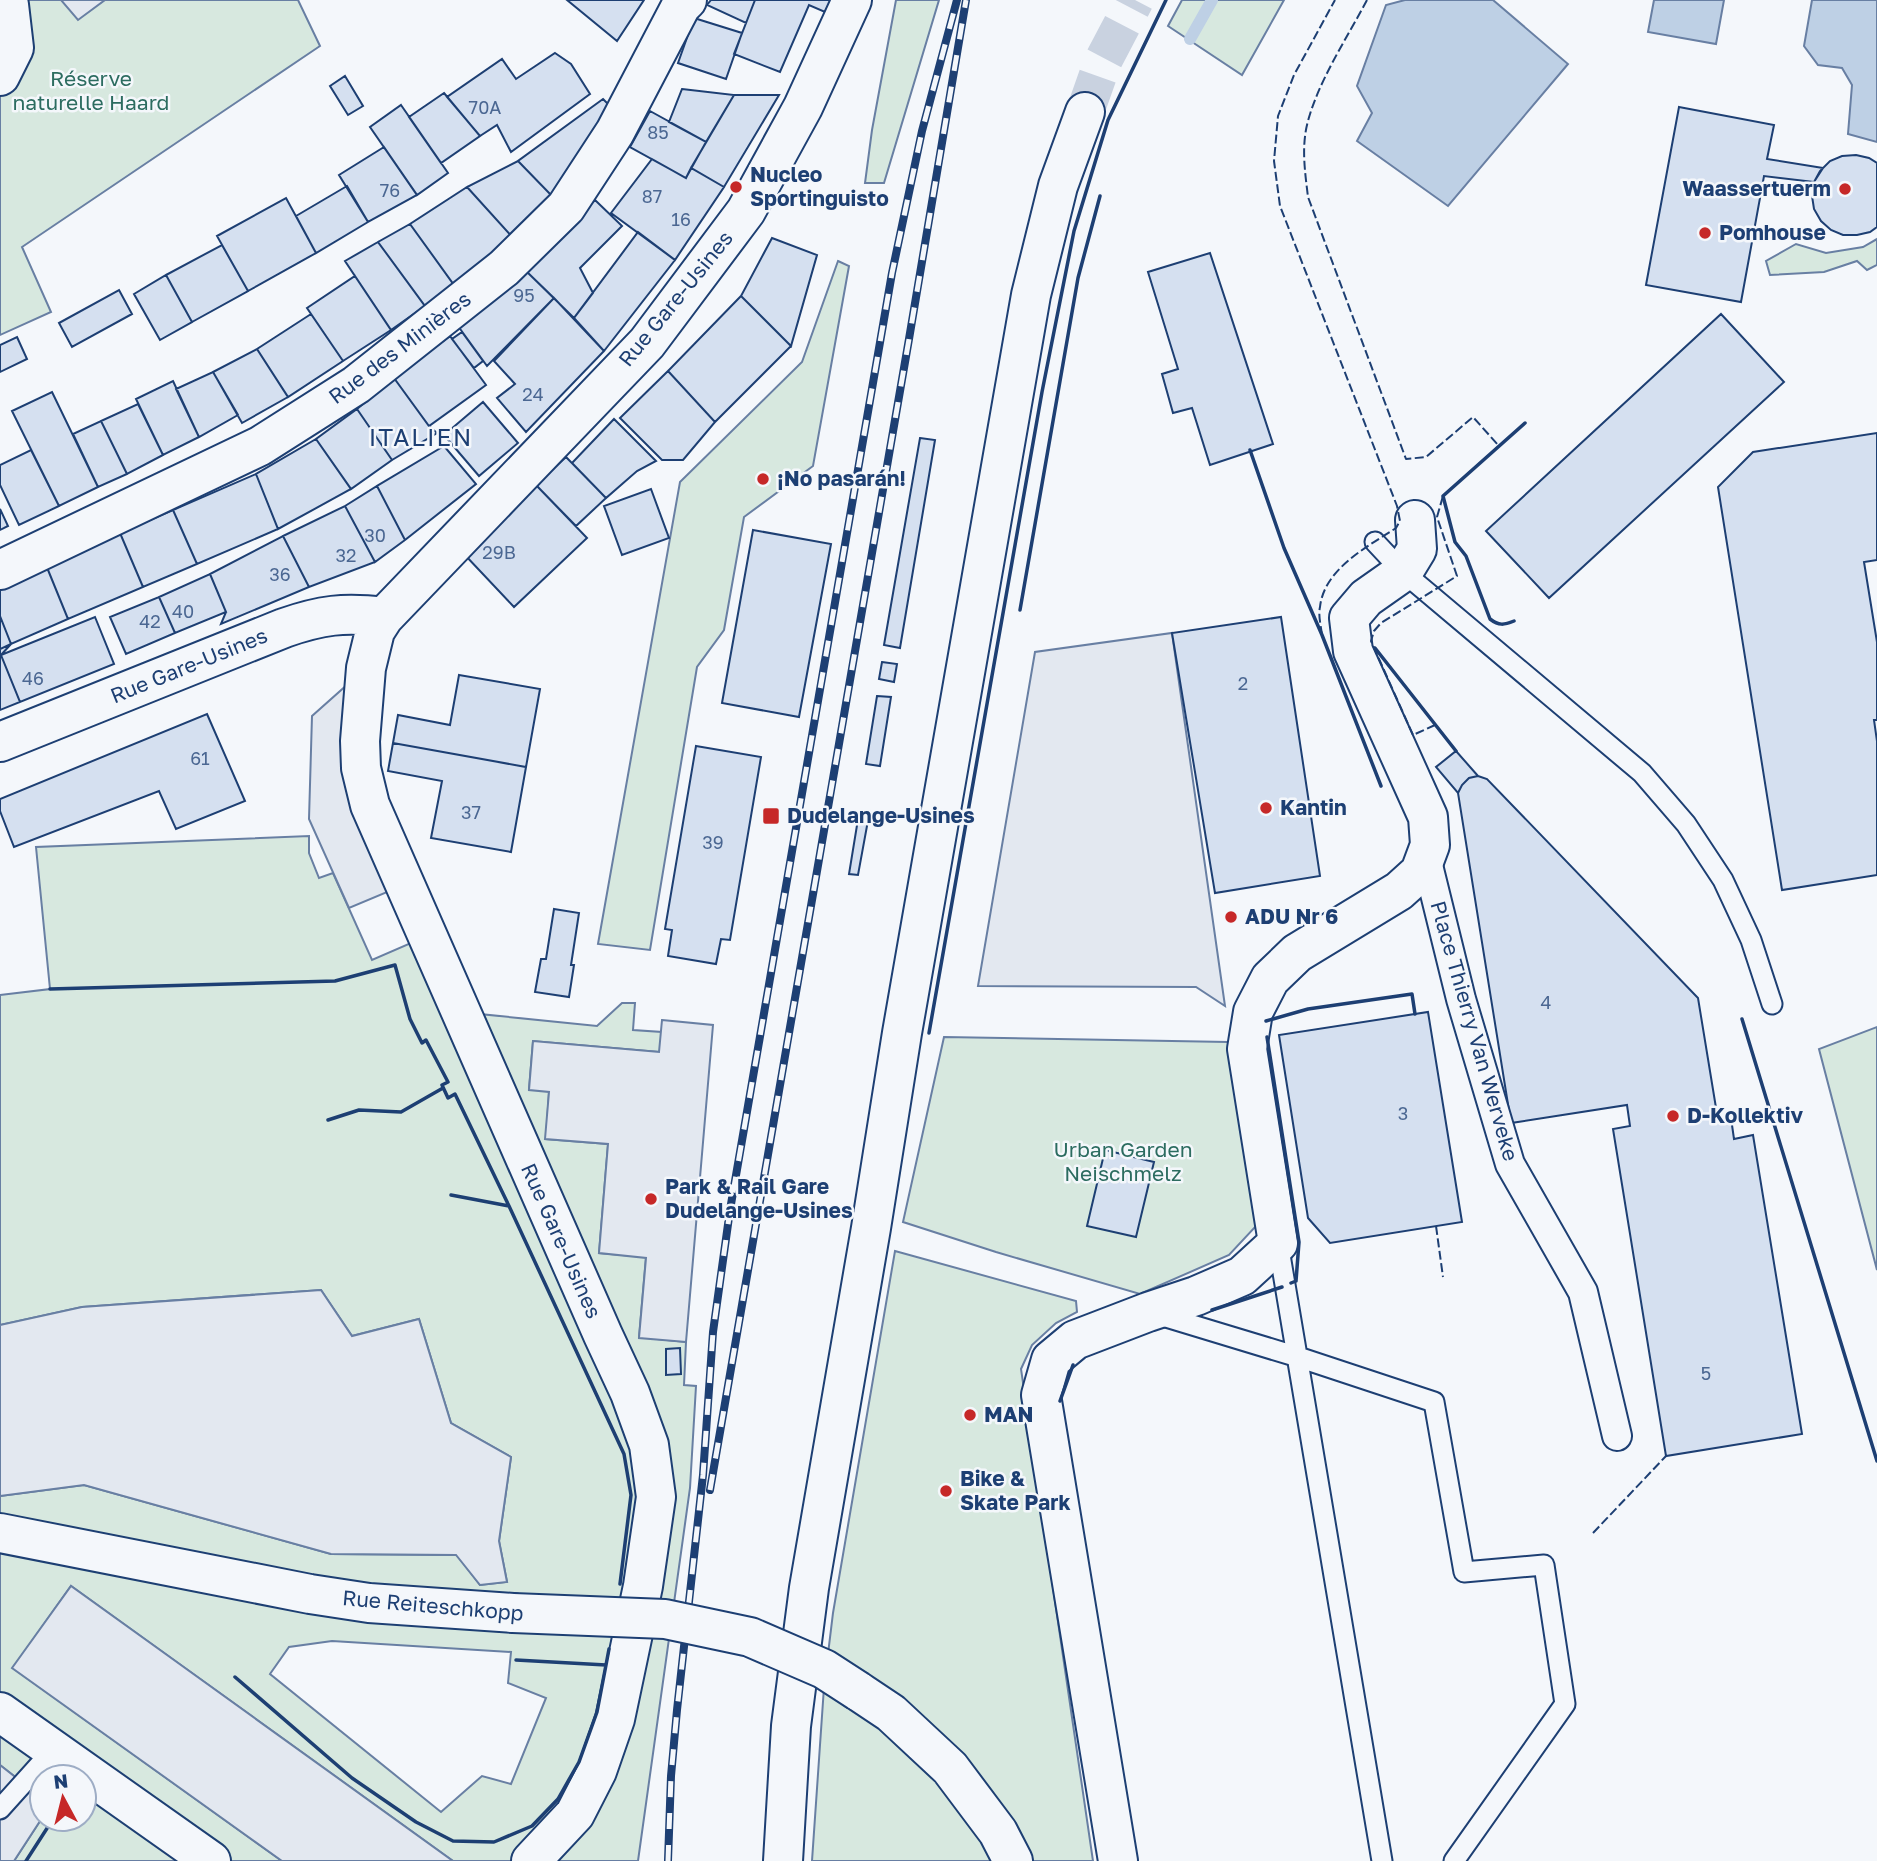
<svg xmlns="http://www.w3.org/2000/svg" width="1877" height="1861" viewBox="0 0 1877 1861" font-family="'Golos Text',sans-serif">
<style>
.green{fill:#d7e8df;stroke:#687fa3;stroke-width:2;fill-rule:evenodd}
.parking{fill:#e3e8f0;stroke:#687fa3;stroke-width:2}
.water{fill:#bed0e5;stroke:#687fa3;stroke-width:2}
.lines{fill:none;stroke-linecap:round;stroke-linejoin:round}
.stream{stroke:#bed0e5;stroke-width:12}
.building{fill:#d5e0f0;stroke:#1d3f73;stroke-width:2}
.secondary-tunnel{stroke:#c9d2e0;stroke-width:38;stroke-dasharray:38 19;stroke-linecap:butt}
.service-casing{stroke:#1d3f73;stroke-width:23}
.pedestrian-casing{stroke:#1d3f73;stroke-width:32}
.minor-casing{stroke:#1d3f73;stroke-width:42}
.secondary-casing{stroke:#1d3f73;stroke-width:42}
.service{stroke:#f4f7fb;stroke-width:19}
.pedestrian{stroke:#f4f7fb;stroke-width:28}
.minor{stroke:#f4f7fb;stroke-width:38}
.secondary{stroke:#f4f7fb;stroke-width:38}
.rail-casing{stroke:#1d3f73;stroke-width:8}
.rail{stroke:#f4f7fb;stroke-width:5;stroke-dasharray:16;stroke-linecap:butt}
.minor-bridge-casing{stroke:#1d3f73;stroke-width:42;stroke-linecap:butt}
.minor-bridge{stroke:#f4f7fb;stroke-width:38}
.fence{stroke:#1d3f73;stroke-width:2;stroke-dasharray:9 3.5;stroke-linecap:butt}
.wall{stroke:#1d3f73;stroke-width:3.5}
.poi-dot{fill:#c62828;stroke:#f4f7fb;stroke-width:2.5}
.labels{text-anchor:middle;stroke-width:5;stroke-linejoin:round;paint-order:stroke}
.number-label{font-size:18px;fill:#4b6792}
.park-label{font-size:21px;fill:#2c6c60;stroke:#f4f7fb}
.poi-label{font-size:21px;font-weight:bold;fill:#1d3f73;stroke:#f4f7fb;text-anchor:start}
.street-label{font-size:21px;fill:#1d3f73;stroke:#f4f7fb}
.quarter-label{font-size:24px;letter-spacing:2px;fill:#1d3f73;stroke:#f4f7fb}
</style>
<rect width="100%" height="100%" fill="#f4f7fb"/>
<path class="green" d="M0 0H298L320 46 22 247 51 312 0 335Z
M896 0H939L884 183H865L872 130Z
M1182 0H1284L1242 75 1168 26Z
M1877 239V265L1867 270 1857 261 1824 272 1770 275 1766 261 1796 244 1826 253 1863 247Z
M838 261 849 266 813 466 744 517 724 630 697 667 650 950 598 944 680 482 802 362Z
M309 836V853L319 878 333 873 372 960 427 936 460 1012 597 1026 622 1003H635L633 1030 662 1032 660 1052 533 1041 529 1089 549 1091 546 1139 608 1144 599 1253 646 1257 639 1337 686 1342 684 1385 696 1386 690 1488 638 1861H453L71 1586 13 1668 282 1861H14L42 1818 84 1819V1777H42V1798L0 1765V1496L84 1485 331 1554 457 1555 480 1585 507 1582 499 1541 511 1457 451 1423 419 1319 352 1336 321 1290 82 1307 0 1325V995L50 989 36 847ZM332 1641 511 1652 508 1683 546 1698 511 1784 482 1776 441 1812 270 1674 289 1647Z
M1877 1027V1270L1819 1049Z
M944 1037 1228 1042 1257 1225 1229 1255 1140 1294 996 1252 903 1222Z
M895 1251 1076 1301 1077 1312 1056 1323 1032 1345 1021 1369 1093 1861H812L824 1687 833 1613Z"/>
<path class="parking" d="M61 0H105L78 20Z
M1172 633 1225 1006 1196 987 978 986 1035 652Z
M366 668 360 741 404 885 349 908 309 819 312 716Z
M662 1020 713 1025 686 1342 639 1338 646 1258 599 1253 608 1144 545 1139 549 1092 529 1090 533 1041 659 1052Z
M321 1290 352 1336 419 1319 451 1423 511 1457 499 1541 507 1582 480 1585 456 1555 331 1554 84 1485 0 1496V1325L82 1307Z
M71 1586 167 1655 453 1861H282L12 1668Z
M0 1765 42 1798V1818L14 1861H0Z"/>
<path class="water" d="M1405 0H1493L1568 64 1448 206 1357 141 1372 113 1357 86 1386 5Z
M1654 0H1724L1716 44 1648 32Z
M1812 0H1877V142L1848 134 1852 85 1842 68 1818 65 1804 46Z"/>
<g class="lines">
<path class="stream" d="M1190 39 1212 0"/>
</g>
<path class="building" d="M567 0H644L617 41Z
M711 0H755L746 23 707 5Z
M755 0H831L825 12 809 5 780 72 734 54Z
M694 18 742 33 726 79 678 63Z
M555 53 571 64 590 94 511 152 497 125 480 136 447 97 502 59 516 79Z
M345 76 363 106 348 115 330 86Z
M682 89 734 95 706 142 669 122Z
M444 93 480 136 441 163 409 117Z
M734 95H779L724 187 691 168Z
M603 99 613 109 552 196 518 161Z
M401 105 448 173 417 195 370 127Z
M1679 107 1774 125 1767 159 1823 168 1814 182 1764 176 1741 302 1646 285Z
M650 111 706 142 686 178 630 147Z
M384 147 417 195 368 222 339 175Z
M1856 155 1869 158 1877 163V227L1870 232 1857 235H1843L1831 230 1821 221 1814 209 1812 196 1814 182 1820 171 1830 161 1842 156Z
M652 159 686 178 691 168 724 187 675 260 611 213Z
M518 161 552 196 514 239 467 187Z
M347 186 368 222 316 253 296 216Z
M467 187 514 239 454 285 410 224Z
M286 198 316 253 248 291 217 236Z
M595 200 622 226 580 268 593 293 574 318 525 270Z
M410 224 454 285 425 306 378 242Z
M638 232 675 260 604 351 574 318Z
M772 238 817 255 791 346 741 296Z
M378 242 425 306 391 330 345 261Z
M222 245 248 291 192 322 166 275Z
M1210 253 1273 444 1210 465 1192 408 1173 413 1162 374 1178 369 1148 272Z
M525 270 554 298 487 366 458 326Z
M166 275 192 322 160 340 134 294Z
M355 276 391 330 343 361 307 308Z
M119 290 132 314 72 347 59 323Z
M741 296 791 346 715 422 668 371Z
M554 298 604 351 526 432 497 398 515 384 494 361Z
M311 314 343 361 288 397 257 349Z
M1721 314 1784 382 1549 598 1486 531Z
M462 332 483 361 474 368 452 339Z
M450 336 486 385 429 426 394 378Z
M17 337 27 359 0 372V345Z
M257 349 288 397 242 423 213 372Z
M668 371 715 422 683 460H662L620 418Z
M213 372 238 415 199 437 176 389Z
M394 378 429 426 437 433 392 460 357 409Z
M173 381 199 437 163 455 136 399Z
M52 392 98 487 59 506 12 411Z
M483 402 518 443 479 476 444 435Z
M138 404 163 455 127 474 101 421Z
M357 409 392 460 351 489 316 439Z
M614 419 656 461 637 471 606 498 572 463Z
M101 421 127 474 98 487 73 434Z
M1877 433V560L1864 562 1877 642V720H1874L1877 741V875L1782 890 1718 487 1753 452Z
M920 438 935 440 900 648 884 645Z
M316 439 351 489 278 529 256 474Z
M444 446 476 484 405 540 377 486Z
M31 450 59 506 19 525 0 485V465Z
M566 457 606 498 576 526 536 485Z
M256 474 278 529 197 564 173 510Z
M536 485 587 538 514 607 464 554Z
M377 486 405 540 375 562 345 506Z
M651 489 669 538 622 555 604 506Z
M345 506 375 562 309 587 283 536Z
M0 509 8 526 0 530Z
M173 510 197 564 143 587 120 533Z
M753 530 831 544 799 717 722 703Z
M120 533 143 587 68 619 46 565Z
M283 536 309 587 221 624 226 612 210 574Z
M46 565 68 619 11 644 0 616V585Z
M210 574 226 612 175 633 159 597Z
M159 597 175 633 126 654 110 617Z
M0 616 11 644 0 649Z
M95 617 114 664 20 702 1 655Z
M1281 617 1320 876 1215 893 1172 633Z
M11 644 1 655 20 702 0 710V649Z
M882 662 897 664 894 682 879 679Z
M459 675 540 689 526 767 393 743 398 715 450 725Z
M877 696 891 697 880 766 866 764Z
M207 714 245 801 176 829 159 791 14 847 0 811V799Z
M393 743 526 767 511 852 431 838 442 781 388 771Z
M696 746 761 757 730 940 721 939 716 964 668 956 672 930 665 929Z
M1456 751 1478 776 1469 778 1462 785 1458 793 1436 767Z
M1478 776 1487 779 1698 998 1718 1120 1731 1118 1734 1139 1753 1135 1802 1434 1666 1456 1613 1129 1630 1126 1627 1105 1511 1123 1458 793 1462 785 1469 778Z
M859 813 869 815 858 875 849 874Z
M554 909 579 913 571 965H574L569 997 535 992 541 959H546Z
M1428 1012 1462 1222 1330 1243 1308 1218 1279 1035Z
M1105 1150 1154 1162 1136 1237 1087 1226Z
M680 1348 681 1374 666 1375V1349Z"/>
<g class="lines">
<path class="secondary-tunnel" d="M1085 112 1103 61 1135 0"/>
<g class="service-casing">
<path id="service" d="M1375 542 1403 572 1642 773 1686 824 1723 880 1751 940 1772 1004
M1278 1243 1382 1861
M1156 1314 1298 1357 1434 1402 1464 1572 1544 1565 1565 1704 1454 1861
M0 1809 53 1750"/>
</g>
<g class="pedestrian-casing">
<path id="pedestrian" d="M1426 857 1461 999 1510 1164 1583 1292 1617 1436"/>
</g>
<g class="minor-casing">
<path id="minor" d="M0 76 14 48 9 5 3 0
M0 570 260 446 356 385 504 268 566 207 615 132 681 6 687 0
M0 742 284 628C321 615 344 612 384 617
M0 1533 310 1594 369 1603 513 1613
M858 1691 891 1713 950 1768 998 1832 1013 1861
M0 1712 211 1861
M531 1861 575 1814 597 1771 615 1719 643 1586 656 1497 649 1445 630 1393 603 1335 370 805 361 768 360 741 366 668 375 631 384 617 647 343 746 211 803 107 852 0
M1118 1861 1041 1395 1051 1360 1075 1340 1148 1312 1196 1296 1242 1276 1278 1243 1247 1049 1253 1012 1270 979 1297 953 1399 891 1420 872 1430 845 1428 817 1353 651 1349 618 1366 598 1403 572 1417 549 1415 520"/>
</g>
<g class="secondary-casing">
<path id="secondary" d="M783 1861 791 1726 809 1588 871 1228 902 1033 1031 295 1058 186 1085 112"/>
</g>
<use href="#service" class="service"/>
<use href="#pedestrian" class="pedestrian"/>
<use href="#minor" class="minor"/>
<use href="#secondary" class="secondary"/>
<g class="rail-casing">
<path id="rail" d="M710 1490 909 339 966 0
M668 1861 671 1776 677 1710 703 1475 713 1332 730 1210 892 273 922 131 957 0"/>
</g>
<use href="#rail" class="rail"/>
<g class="minor-bridge-casing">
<path id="minor-bridge" d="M513 1613 665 1619 750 1637 824 1669 858 1691"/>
</g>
<use href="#minor-bridge" class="minor-bridge"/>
<path class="fence" d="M1367 0C1347 38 1319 80 1308 121 1301 146 1305 172 1308 197L1406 459 1426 457 1473 417 1499 446 1443 496 1437 517 1457 576 1381 623 1374 631 1371 641 1413 735 1435 725
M1322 635C1321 626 1318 615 1320 607 1324 569 1367 547 1396 528L1400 521 1397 506 1280 206 1274 161 1278 116 1294 75 1335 0
M1436 1226 1443 1277
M1593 1533 1666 1456"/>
<path class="wall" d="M1250 450 1284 548 1322 635 1381 786
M1020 610 1078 278 1100 196
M1514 621C1504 625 1499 626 1490 619L1466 556 1455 542 1443 496 1525 423
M1375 648 1456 751
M50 989 335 981 395 965 410 1019 422 1043 426 1040 448 1082 442 1085 448 1098 455 1094 509 1206
M1742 1019 1877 1461
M1266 1021 1308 1009 1412 994 1415 1014
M929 1033 1042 392 1074 231 1108 120 1166 0
M1267 1037 1299 1242 1296 1281 1291 1283
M328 1120 359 1110 401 1112 443 1088
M451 1195 509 1206 624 1454 631 1495 620 1584
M1212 1310 1282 1287
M1060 1401 1073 1365
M516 1660 606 1665 609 1649
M235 1677 352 1778 416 1822 453 1841 494 1842 532 1826 558 1799 579 1762 597 1712 606 1665
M26 1861 53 1819"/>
</g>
<g class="poi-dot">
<circle cx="736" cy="187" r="7"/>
<circle cx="1845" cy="189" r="7"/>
<circle cx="1705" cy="233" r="7"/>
<circle cx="763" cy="479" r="7"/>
<circle cx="1266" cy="808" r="7"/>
<rect x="762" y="807" width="18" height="18" rx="3.5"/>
<circle cx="1231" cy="917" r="7"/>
<circle cx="1673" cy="1116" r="7"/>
<circle cx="651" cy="1199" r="7"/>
<circle cx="970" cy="1415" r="7"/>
<circle cx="946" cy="1491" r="7"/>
</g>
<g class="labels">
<g class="number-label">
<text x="485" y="114">70A</text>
<text x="658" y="139">85</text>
<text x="390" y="197">76</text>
<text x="652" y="203">87</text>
<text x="681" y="226">16</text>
<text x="524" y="302">95</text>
<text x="533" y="401">24</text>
<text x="375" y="542">30</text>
<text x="499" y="559">29B</text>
<text x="346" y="562">32</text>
<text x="280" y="581">36</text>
<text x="183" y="618">40</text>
<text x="150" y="628">42</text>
<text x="33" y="685">46</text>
<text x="1243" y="690">2</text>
<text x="200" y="765">61</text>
<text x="471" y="819">37</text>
<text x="713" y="849">39</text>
<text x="1546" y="1009">4</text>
<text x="1403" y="1120">3</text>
<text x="1706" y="1380">5</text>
</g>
<g class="park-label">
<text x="91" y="86">Réserve<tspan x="91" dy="24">naturelle Haard</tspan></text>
<text x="1123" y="1157">Urban Garden<tspan x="1123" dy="24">Neischmelz</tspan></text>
</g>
<g class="poi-label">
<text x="750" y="182">Nucleo<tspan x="750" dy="24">Sportinguisto</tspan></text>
<text x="1831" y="196" text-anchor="end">Waassertuerm</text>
<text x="1719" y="240">Pomhouse</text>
<text x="777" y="486">¡No pasarán!</text>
<text x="1280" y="815">Kantin</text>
<text x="787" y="823">Dudelange-Usines</text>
<text x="1245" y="924">ADU Nr 6</text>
<text x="1687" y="1123">D-Kollektiv</text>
<text x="665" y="1194">Park &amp; Rail Gare<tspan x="665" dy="24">Dudelange-Usines</tspan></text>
<text x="984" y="1422">MAN</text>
<text x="960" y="1486">Bike &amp;<tspan x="960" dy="24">Skate Park</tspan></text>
</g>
<g class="street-label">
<text transform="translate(676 299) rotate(-51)" y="7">Rue Gare-Usines</text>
<text transform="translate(400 348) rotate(-37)" y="7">Rue des Minières</text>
<text transform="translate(189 666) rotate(-22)" y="7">Rue Gare-Usines</text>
<text transform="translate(1474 1031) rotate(74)" y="7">Place Thierry Van Werveke</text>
<text transform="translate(561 1241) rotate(66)" y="7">Rue Gare-Usines</text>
<text transform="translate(433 1606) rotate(5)" y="7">Rue Reiteschkopp</text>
</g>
<g class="quarter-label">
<text x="421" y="446">ITALIEN</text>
</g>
</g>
<g transform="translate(63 1798) rotate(353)"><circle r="33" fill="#f4f7fb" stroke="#9eadc5" stroke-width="2"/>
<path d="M0-5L12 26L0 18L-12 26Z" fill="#c62828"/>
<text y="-10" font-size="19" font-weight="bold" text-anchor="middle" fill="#1d3f73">N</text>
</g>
</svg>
